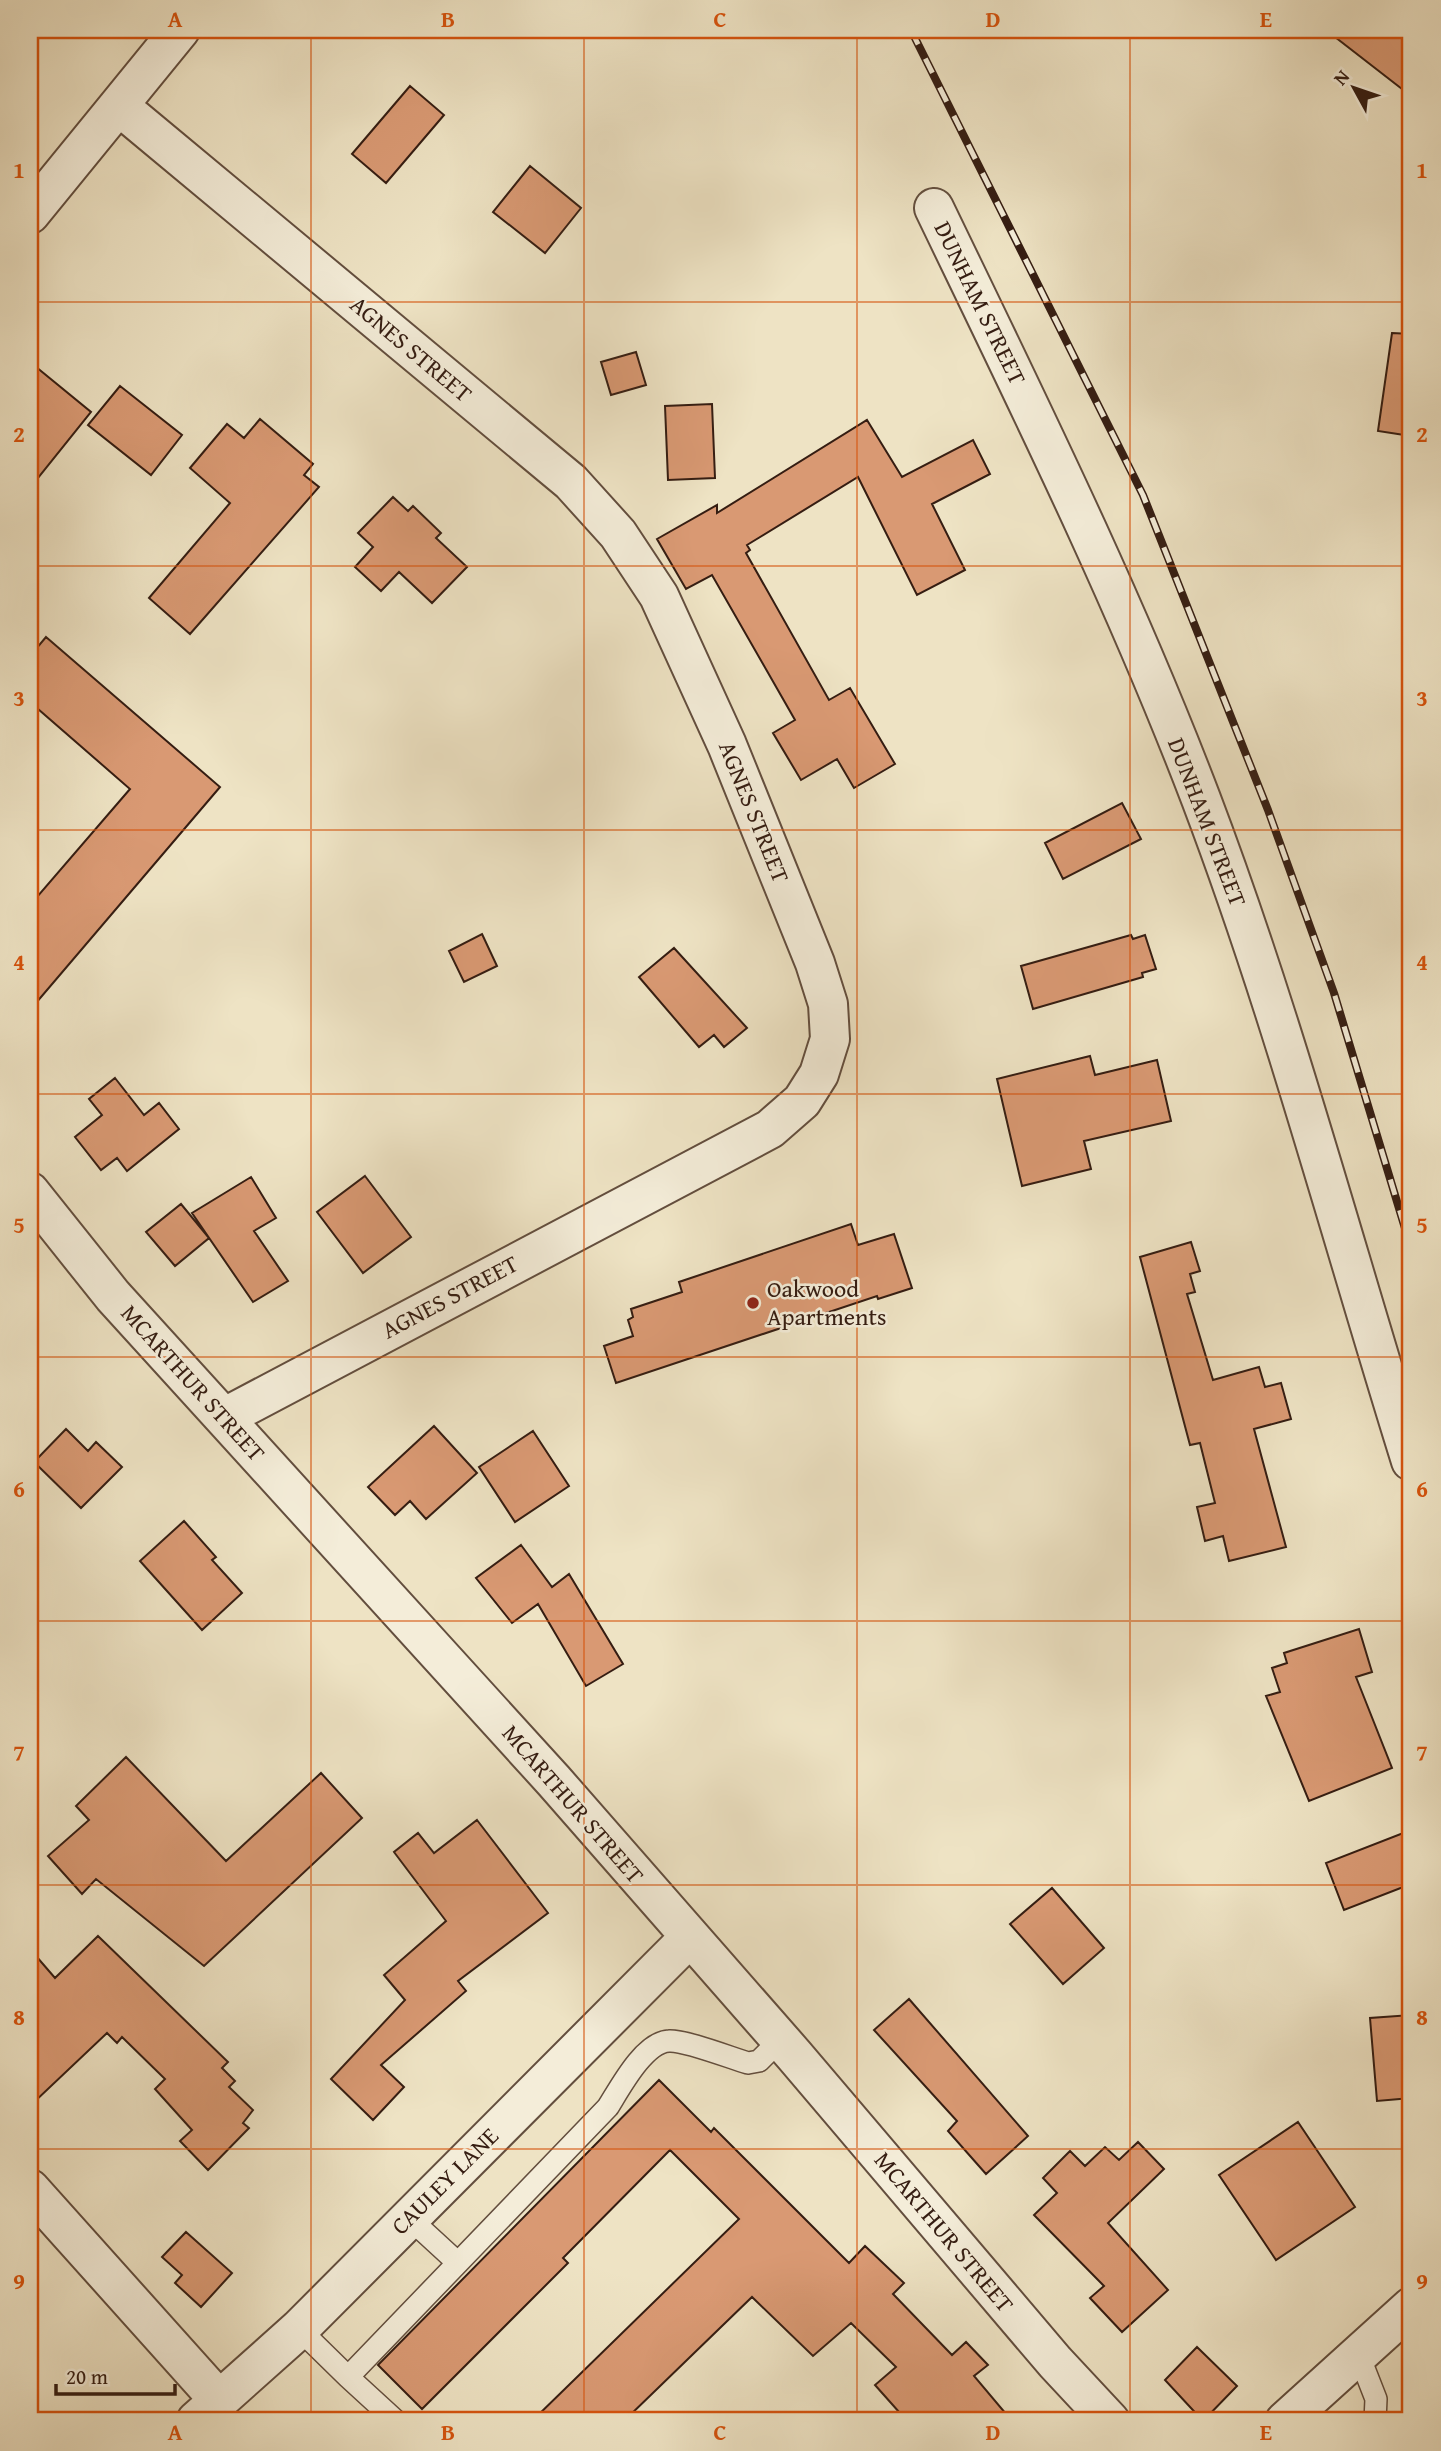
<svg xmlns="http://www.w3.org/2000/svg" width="1441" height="2451" viewBox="0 0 1441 2451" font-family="'Gentium Book Plus',serif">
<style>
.building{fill:#d99973;stroke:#351d12;stroke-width:2}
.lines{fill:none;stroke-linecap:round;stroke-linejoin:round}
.lane-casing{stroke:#634e3e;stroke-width:24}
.street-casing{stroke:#634e3e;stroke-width:42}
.lane{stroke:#f4edd9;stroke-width:21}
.street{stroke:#f4edd9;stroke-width:38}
.rail-casing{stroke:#351d12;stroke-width:8}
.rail{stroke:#f4edd9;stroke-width:5;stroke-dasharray:16;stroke-linecap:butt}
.grid{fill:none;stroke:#d6530d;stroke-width:2;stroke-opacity:0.55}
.poi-dot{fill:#8f2418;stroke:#f4edd9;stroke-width:2.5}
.labels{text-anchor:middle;stroke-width:5;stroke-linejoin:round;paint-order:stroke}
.street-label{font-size:24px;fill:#351d12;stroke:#f4edd9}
.poi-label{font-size:24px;fill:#351d12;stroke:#f4edd9;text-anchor:start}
.neatline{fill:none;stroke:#d6530d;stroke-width:2.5}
.grid-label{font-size:23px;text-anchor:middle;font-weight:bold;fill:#d6530d}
</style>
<rect width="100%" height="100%" fill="#eee3c4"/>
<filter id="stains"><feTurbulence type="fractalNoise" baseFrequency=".00286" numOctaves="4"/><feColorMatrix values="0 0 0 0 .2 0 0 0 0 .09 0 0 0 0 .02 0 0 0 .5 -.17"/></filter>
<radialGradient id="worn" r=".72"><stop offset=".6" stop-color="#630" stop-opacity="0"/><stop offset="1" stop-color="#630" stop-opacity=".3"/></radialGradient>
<path class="building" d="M1326 30H1411V96Z
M410 86 444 115 386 183 352 154Z
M530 166 581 208 545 253 493 212Z
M1392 333 1411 334V436L1378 431Z
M636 352 646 385 611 395 601 362Z
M30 362 91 412 30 488Z
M120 386 182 435 151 475 88 425Z
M712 404 715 478 668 480 665 406Z
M260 419 313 464 304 475 319 487 190 634 149 598 230 503 190 468 227 424 244 438Z
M867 420 902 477 973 440 990 474 932 504 965 570 917 595 858 477 747 545 750 550 746 553 829 700 850 688 895 764 854 788 837 759 801 780 773 733 795 720 712 575 686 589 657 539 717 505V513Z
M393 497 408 511 413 506 441 533 436 538 467 567 432 603 399 572 381 591 355 567 373 547 358 533Z
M46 637 220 787 30 1010V905L130 789 30 702V656Z
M1122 803 1141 839 1063 879 1045 843Z
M482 934 497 966 464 982 449 951Z
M1131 935 1133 939 1145 935 1156 969 1142 973 1143 977 1033 1009 1021 966Z
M674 948 747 1028 724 1047 714 1035 699 1047 639 977Z
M1090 1056 1095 1075 1157 1060 1171 1121 1084 1141 1091 1169 1022 1186 997 1079Z
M115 1078 144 1115 159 1103 179 1129 127 1171 117 1158 101 1170 75 1137 102 1115 89 1099Z
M365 1176 411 1237 363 1273 317 1212Z
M251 1177 276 1218 254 1231 288 1281 253 1302 192 1213Z
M181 1204 209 1238 175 1266 146 1232Z
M851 1224 858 1245 894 1234 912 1288 878 1299 877 1296 616 1383 604 1346 633 1336 628 1320 633 1317 631 1309 682 1292 679 1282Z
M1191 1242 1200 1271 1190 1274 1195 1292 1187 1294 1213 1380 1259 1367 1265 1387 1281 1383 1291 1419 1254 1429 1286 1547 1229 1561 1223 1536 1205 1541 1197 1507 1215 1503 1200 1443 1190 1445 1140 1257Z
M434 1426 477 1473 426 1519 410 1501 395 1515 368 1487Z
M66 1429 88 1451 96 1442 122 1467 81 1508 34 1462Z
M533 1431 569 1486 515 1522 479 1467Z
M184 1521 216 1557 212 1560 242 1593 202 1630 140 1561Z
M521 1545 552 1587 569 1574 623 1664 586 1686 538 1604 512 1623 476 1578Z
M1359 1629 1372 1672 1356 1677 1392 1768 1309 1801 1266 1696 1280 1692 1272 1668 1287 1663 1284 1653Z
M126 1757 226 1861 321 1773 362 1818 204 1966 96 1879 82 1894 48 1856 89 1820 76 1806Z
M477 1820 548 1913 458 1981 466 1991 381 2065 404 2087 373 2120 331 2079 405 2000 384 1975 446 1921 394 1852 418 1833 434 1853Z
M1411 1830V1884L1344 1910 1326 1863Z
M1052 1888 1104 1948 1063 1984 1010 1924Z
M98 1936 228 2062 222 2068 235 2081 229 2087 253 2110 243 2123 249 2128 208 2170 180 2141 192 2130 155 2089 165 2079 122 2037 117 2043 107 2033 30 2106V1949L55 1978Z
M909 1999 1028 2136 986 2174 948 2131 957 2121 874 2030Z
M1411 2015V2098L1377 2101 1370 2018Z
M659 2080 711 2132 714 2128 849 2263 865 2246 904 2283 893 2294 952 2355 966 2342 988 2365 974 2376 1012 2421H907L875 2385 896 2367 851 2323 813 2356 752 2297 624 2421H532L739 2219 670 2150 563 2258 568 2263 422 2409 378 2365Z
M1298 2122 1355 2207 1276 2260 1219 2175Z
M1138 2142 1164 2169 1108 2223 1168 2290 1122 2332 1090 2298 1104 2286 1034 2215 1057 2193 1043 2178 1070 2151 1085 2166 1105 2147 1119 2160Z
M186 2232 232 2273 201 2307 175 2283 182 2275 162 2257Z
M1197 2347 1237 2386 1203 2421 1165 2380Z"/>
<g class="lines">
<g class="lane-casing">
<path id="lane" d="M408 2217 458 2263
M299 2329 348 2377 608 2107C620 2088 644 2042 669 2041 685 2040 731 2058 748 2063L759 2061 780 2040
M1358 2353 1376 2399 1375 2421
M348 2377 396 2421"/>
</g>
<g class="street-casing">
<path id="street" d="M119 106 571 482 618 534 659 596 727 745 815 963 828 1004 830 1039 819 1074 802 1101 770 1129 225 1417
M934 208C1028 403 1124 597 1201 799 1283 1015 1342 1240 1411 1461
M30 214 180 30
M30 1192 113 1296 554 1781 794 2055 1055 2362 1110 2421
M30 2189 220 2401
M196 2421 299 2329 690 1937
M1285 2421 1411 2307"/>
</g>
<use href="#lane" class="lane"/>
<use href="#street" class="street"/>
<g class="rail-casing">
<path id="rail" d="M911 30 1143 495 1268 810 1334 993 1411 1248"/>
</g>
<use href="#rail" class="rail"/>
</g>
<path class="grid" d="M311 30V2421M584 30V2421M857 30V2421M1130 30V2421M30 302H1411M30 566H1411M30 830H1411M30 1094H1411M30 1357H1411M30 1621H1411M30 1885H1411M30 2149H1411"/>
<circle class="poi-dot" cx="753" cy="1303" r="7"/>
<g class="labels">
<g class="street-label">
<text transform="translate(980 303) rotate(64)" y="8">DUNHAM STREET</text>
<text transform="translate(411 349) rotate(40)" y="8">AGNES STREET</text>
<text transform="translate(754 812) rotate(68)" y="8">AGNES STREET</text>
<text transform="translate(1207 822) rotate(69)" y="8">DUNHAM STREET</text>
<text transform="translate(450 1297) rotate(-28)" y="8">AGNES STREET</text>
<text transform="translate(193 1383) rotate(48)" y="8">MCARTHUR STREET</text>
<text transform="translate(573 1804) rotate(49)" y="8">MCARTHUR STREET</text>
<text transform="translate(445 2181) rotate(-45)" y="8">CAULEY LANE</text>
<text transform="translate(944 2232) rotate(50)" y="8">MCARTHUR STREET</text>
</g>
<g class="poi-label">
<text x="767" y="1297">Oakwood<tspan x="767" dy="28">Apartments</tspan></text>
</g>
</g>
<rect width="1441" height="2451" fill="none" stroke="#eee3c4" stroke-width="77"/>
<g transform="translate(1354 88) rotate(310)" stroke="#f4edd9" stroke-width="5" paint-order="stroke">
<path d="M0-5L12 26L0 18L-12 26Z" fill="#351d12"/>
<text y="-10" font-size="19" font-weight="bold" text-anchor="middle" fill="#351d12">N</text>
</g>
<path d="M56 2384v10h119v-10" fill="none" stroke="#351d12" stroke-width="3.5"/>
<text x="66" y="2384" font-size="21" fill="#351d12" stroke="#f4edd9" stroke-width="5" paint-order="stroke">20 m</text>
<rect x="38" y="38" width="1364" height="2374" class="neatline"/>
<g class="grid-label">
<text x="175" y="27">A</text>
<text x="448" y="27">B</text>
<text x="720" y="27">C</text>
<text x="993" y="27">D</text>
<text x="1266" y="27">E</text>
<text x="19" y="178">1</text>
<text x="1422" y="178">1</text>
<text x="19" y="442">2</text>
<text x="1422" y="442">2</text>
<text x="19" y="706">3</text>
<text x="1422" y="706">3</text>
<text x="19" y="970">4</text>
<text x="1422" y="970">4</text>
<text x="19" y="1233">5</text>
<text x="1422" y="1233">5</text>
<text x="19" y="1497">6</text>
<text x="1422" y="1497">6</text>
<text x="19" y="1761">7</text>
<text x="1422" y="1761">7</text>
<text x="19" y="2025">8</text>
<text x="1422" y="2025">8</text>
<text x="19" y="2289">9</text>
<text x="1422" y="2289">9</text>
<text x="175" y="2440">A</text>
<text x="448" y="2440">B</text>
<text x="720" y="2440">C</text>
<text x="993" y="2440">D</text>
<text x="1266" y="2440">E</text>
</g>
<rect width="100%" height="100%" filter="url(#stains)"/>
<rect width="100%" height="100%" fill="url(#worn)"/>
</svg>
